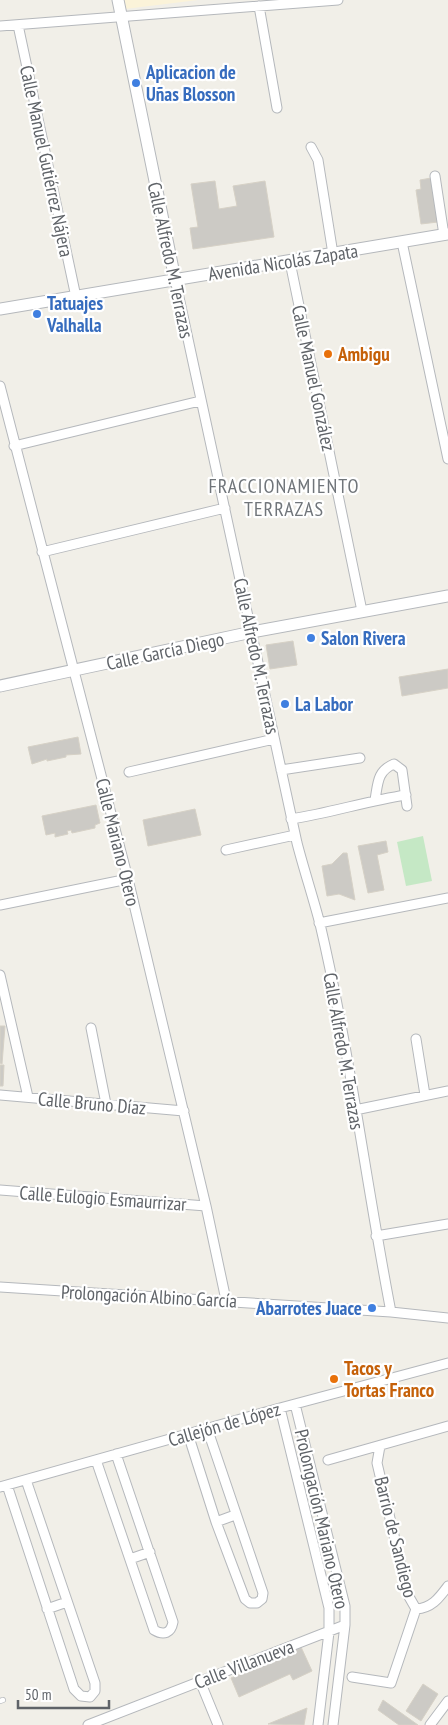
<svg xmlns="http://www.w3.org/2000/svg" width="448" height="1725" viewBox="0 0 448 1725" font-family="'PT Sans Narrow',sans-serif">
<style>
.green{fill:#c5e8c5}
.sand{fill:#fbf3d9}
.building{fill:#cccac5;stroke:#d6d1c6}
.lines{fill:none;stroke-linecap:round;stroke-linejoin:round}
.service-casing{stroke:#b5b8bc;stroke-width:6}
.minor-casing{stroke:#b5b8bc;stroke-width:11}
.tertiary-casing{stroke:#b5b8bc;stroke-width:13}
.service{stroke:#fff;stroke-width:4.5}
.minor{stroke:#fff;stroke-width:9}
.tertiary{stroke:#fff;stroke-width:11}
.shop-dot{fill:#3f7fe0;stroke:#fff;stroke-width:2}
.food-dot{fill:#e8710a;stroke:#fff;stroke-width:2}
.labels{text-anchor:middle;stroke-width:4.5;stroke-linejoin:round;paint-order:stroke}
.shop-label{font-size:19px;font-weight:bold;fill:#366cbe;stroke:#fff;text-anchor:start}
.street-label{font-size:19px;fill:#5f6368;stroke:#fff}
.food-label{font-size:19px;font-weight:bold;fill:#c56008;stroke:#fff;text-anchor:start}
.neighbourhood-label{font-size:20px;letter-spacing:1px;fill:#70757a;stroke:#fff}
</style>
<rect width="100%" height="100%" fill="#f1efe8"/>
<path class="green" d="M423 836 432 881 406 886 397 842Z"/>
<path class="sand" d="M124 0H198L125 9Z"/>
<path class="building" d="M431 178 438 222 421 224 416 190 421 189 420 180Z
M215 181 219 209 237 206 233 186 265 181 274 237 193 249 190 228 198 227 191 184Z
M293 641 297 665 270 669 266 645Z
M448 669V688L402 696 399 677Z
M78 737 81 754 66 755V757L47 761V759L32 764 28 747Z
M96 805 100 823 95 825V828L72 833 71 830 67 831 68 834 55 837V833L46 835 42 816Z
M195 809 201 835 148 846 143 820Z
M386 841 388 852 377 855 384 890 368 893 358 846Z
M343 853H347L355 900 339 894 327 896 322 866 332 864Z
M0 1026H5L2 1064 0 1063Z
M0 1065H4L3 1086H0Z
M301 1647 312 1671 293 1680 290 1674 239 1697 231 1678Z
M423 1684 438 1694 421 1721 406 1711Z
M383 1700 418 1725H399L378 1710Z
M307 1708 304 1725 268 1724Z"/>
<g class="lines">
<g class="service-casing">
<path id="service" d="M0 1701 3 1700"/>
</g>
<g class="minor-casing">
<path id="minor" d="M259 6 277 108
M18 25 76 297
M0 26 338 0
M311 147 318 160 333 254
M435 176 444 235
M402 242 448 459
M290 262 362 611
M175 279 297 843C304 870 313 897 320 924 350 1052 366 1183 391 1312
M0 386 128 879 206 1206 226 1300
M14 446 200 401
M42 552 225 508
M281 770 360 758
M129 772 274 739
M375 800C378 783 377 771 394 764L402 770 407 806
M291 819C330 813 367 801 406 795
M226 850 295 835
M0 905 128 879
M319 923 448 898
M0 975 28 1097
M91 1028 106 1104
M416 1039 425 1095
M0 1095 184 1111
M355 1110 448 1091
M0 1190 206 1206
M376 1236 448 1224
M0 1287 391 1312 448 1318
M295 1404 345 1606V1625L333 1725
M280 1408 329 1608V1632L318 1725
M188 1434 216 1522 245 1599 250 1603H257L262 1599 263 1593 207 1428
M380 1446 377 1463 408 1595 416 1609
M96 1460 154 1630C164 1636 171 1633 173 1622L116 1454
M328 1460 448 1426
M7 1485 74 1689 81 1696 90 1697 95 1691V1683L26 1480
M0 1487 280 1408 448 1363
M216 1522 235 1515
M130 1559 150 1552
M47 1609 67 1602
M416 1609C432 1608 439 1598 448 1586
M352 1677 391 1683 416 1609
M200 1681 218 1725
M88 1725 345 1625
M430 1725 448 1701"/>
</g>
<g class="tertiary-casing">
<path id="tertiary" d="M118 0 175 279
M0 309 448 234
M0 686 252 632 448 596"/>
</g>
<use href="#service" class="service"/>
<use href="#minor" class="minor"/>
<use href="#tertiary" class="tertiary"/>
</g>
<g class="shop-dot">
<circle cx="136" cy="83" r="5"/>
<circle cx="37" cy="314" r="5"/>
<circle cx="311" cy="638" r="5"/>
<circle cx="285" cy="704" r="5"/>
<circle cx="372" cy="1308" r="5"/>
</g>
<g class="food-dot">
<circle cx="328" cy="354" r="5"/>
<circle cx="334" cy="1379" r="5"/>
</g>
<g class="labels">
<g class="shop-label">
<text x="146" y="79">Aplicacion de<tspan x="146" dy="22">Uñas Blosson</tspan></text>
<text x="47" y="310">Tatuajes<tspan x="47" dy="22">Valhalla</tspan></text>
<text x="321" y="645">Salon Rivera</text>
<text x="295" y="711">La Labor</text>
<text x="362" y="1315" text-anchor="end">Abarrotes Juace</text>
</g>
<g class="street-label">
<text transform="translate(47 161) rotate(78)" y="7">Calle Manuel Gutiérrez Nájera</text>
<text transform="translate(171 260) rotate(78)" y="7">Calle Alfredo M. Terrazas</text>
<text transform="translate(283 262) rotate(-9)" y="7">Avenida Nicolás Zapata</text>
<text transform="translate(314 378) rotate(78)" y="7">Calle Manuel González</text>
<text transform="translate(165 651) rotate(-12)" y="7">Calle García Diego</text>
<text transform="translate(257 656) rotate(78)" y="7">Calle Alfredo M. Terrazas</text>
<text transform="translate(118 842) rotate(76)" y="7">Calle Mariano Otero</text>
<text transform="translate(344 1051) rotate(80)" y="7">Calle Alfredo M. Terrazas</text>
<text transform="translate(92 1103) rotate(5)" y="7">Calle Bruno Díaz</text>
<text transform="translate(103 1198) rotate(4)" y="7">Calle Eulogio Esmaurrizar</text>
<text transform="translate(149 1296) rotate(3)" y="7">Prolongación Albino García</text>
<text transform="translate(224 1424) rotate(-16)" y="7">Callejón de López</text>
<text transform="translate(322 1519) rotate(77)" y="7">Prolongación Mariano Otero</text>
<text transform="translate(396 1537) rotate(76)" y="7">Barrio de Sandiego</text>
<text transform="translate(244 1664) rotate(-21)" y="7">Calle Villanueva</text>
</g>
<g class="food-label">
<text x="338" y="361">Ambigu</text>
<text x="344" y="1375">Tacos y<tspan x="344" dy="22">Tortas Franco</tspan></text>
</g>
<g class="neighbourhood-label">
<text x="284" y="493">FRACCIONAMIENTO<tspan x="284" dy="23">TERRAZAS</tspan></text>
</g>
</g>
<path d="M18 1700v8h91v-8" fill="none" stroke="#5f6368" stroke-width="2.5"/>
<text x="25" y="1700" font-size="15" fill="#5f6368" stroke="#ffffff" stroke-width="4" paint-order="stroke">50 m</text>
</svg>
